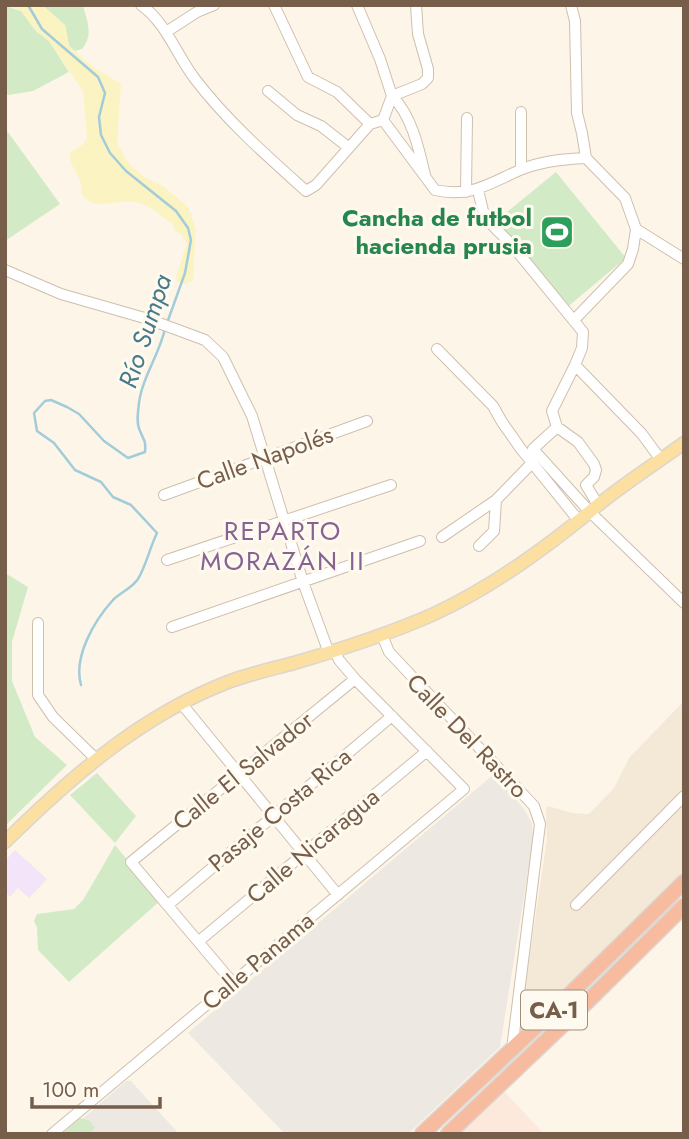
<svg xmlns="http://www.w3.org/2000/svg" width="689" height="1139" viewBox="0 0 689 1139" font-family="Jost,sans-serif">
<style>
.residential{fill:#f4e9d6}
.commercial{fill:#fde8dc}
.industrial{fill:#ede8e1}
.education{fill:#f3e4f9}
.green{fill:#d2ebc6}
.sand{fill:#fcf3c3}
.lines{fill:none;stroke-linecap:round;stroke-linejoin:round}
.stream{stroke:#a2ccd9;stroke-width:2.5}
.minor-casing{stroke:#cfbfad;stroke-width:12}
.major-casing{stroke:#dcd5d0;stroke-width:15}
.highway-casing{stroke:#dcd5d0;stroke-width:17}
.minor{stroke:#fff;stroke-width:10}
.major{stroke:#fbe0a1;stroke-width:12}
.highway{stroke:#f7bc9f;stroke-width:14}
.labels{text-anchor:middle;stroke-width:6;stroke-linejoin:round;paint-order:stroke}
.shield{fill:#fffaef;stroke:#a08d7c;stroke-width:2}
.shield-label{font-size:23px;font-weight:bold;fill:#775e4b}
.leisure-label{font-size:24px;font-weight:bold;fill:#27864d;stroke:#fffaef;text-anchor:end}
.street-label{font-size:24px;fill:#775e4b;stroke:#fffaef}
.water-label{font-size:26px;font-style:italic;fill:#457a8b;stroke:#fffaef}
.neighbourhood-label{font-size:26px;letter-spacing:2px;fill:#876393;stroke:#fffaef}
</style>
<rect width="100%" height="100%" fill="#fdf6e8"/>
<path class="residential" d="M684 701V871L522 1036 518 1034 547 839 546 809 548 806 572 813 589 814 614 788 629 758Z"/>
<path class="commercial" d="M503 1090 544 1134H456Z"/>
<path class="industrial" d="M494 774 524 809 532 823 533 840 500 1047 408 1134H285L188 1033Z
M126 1081H131L179 1134H65Z"/>
<path class="education" d="M15 850 47 879 29 898 18 888 10 897 5 892V861Z"/>
<path class="green" d="M42 5H83C87 22 94 34 82 49L75 51 69 46 65 25Z
M5 6 21 11 36 31 49 41 69 72 33 91 8 95 5 92Z
M5 128 60 204 5 241Z
M556 172 626 258 565 309 496 221Z
M5 573 28 587 12 642V681L35 737 67 765 5 826Z
M97 773 136 816 115 843 70 795Z
M115 845 161 900 69 982 38 950 37 928 34 921 37 914 74 909 83 900Z
M80 1118 90 1121 95 1128 89 1134H62Z"/>
<path class="sand" d="M5 5H42L65 25 69 46 90 65 121 84 117 144 130 165 143 176 163 186 188 207 196 230 193 281 185 284 177 282 176 276 187 243 181 234 174 230 173 224C162 217 151 206 139 203 119 197 94 214 81 193 85 177 68 168 70 153L82 145 87 139 83 91 49 41 36 31 21 11Z"/>
<g class="lines">
<path class="stream" d="M28 5 42 29 98 77 105 93 99 117 101 135 110 153 126 171 176 211 188 228 191 240 185 273 167 323
M81 685C73 657 94 621 113 600 121 592 131 589 138 579 146 566 150 547 157 533L131 505 113 497 101 482 75 470 54 443 37 431 34 413 45 401 51 400 67 407 79 414 104 441 128 458 145 452C146 440 144 441 140 431 136 423 138 412 139 403 142 378 159 355 165 329"/>
<g class="minor-casing">
<path id="minor" d="M141 5C166 22 177 56 195 79 227 121 267 156 306 191L316 185 370 124 383 120
M274 5 308 77 337 92 370 124
M357 5 380 59 392 96 383 120 435 190C471 198 490 183 520 170 541 161 564 159 586 158
M416 5 418 34 428 69V78L422 84 392 96C412 116 419 149 425 175
M571 5 575 21 577 113 582 133 586 158 625 198 636 229 684 259
M166 32 197 12 214 5
M268 91 297 115 321 126 348 147
M521 112V169
M478 190 483 211 492 225 511 244 583 332 582 348 575 365 642 434 661 460
M466 192 467 118
M5 270 61 294 148 319 205 340 223 357 252 416 303 582 329 653
M574 320 628 264 633 249 636 229
M437 349 493 406 502 422 521 449 579 521
M575 365 552 411 557 427 578 442 594 464 596 470 594 477 586 485 598 505
M557 427 533 449 590 512 684 603
M164 495 367 421
M442 537 496 500
M479 546 494 531 496 500 532 463
M167 560 391 485
M38 623V695L53 717 95 758
M172 627 420 541
M382 635 389 652 534 806 540 824 512 1049
M181 703 338 895
M168 905 392 716
M576 905 684 796
M199 941 427 751
M233 983 131 862 355 679
M52 1134 464 789 355 679 339 660 335 651"/>
</g>
<g class="major-casing">
<path id="major" d="M5 842C71 777 140 716 228 682 249 674 272 669 294 663 342 649 389 634 434 614 494 586 547 547 598 505 625 483 655 464 684 443"/>
</g>
<g class="highway-casing">
<path id="highway" d="M422 1134 561 1003 684 882
M448 1134 589 1000 684 906"/>
</g>
<use href="#minor" class="minor"/>
<use href="#major" class="major"/>
<use href="#highway" class="highway"/>
</g>
<defs>
<g id="stadium-square" transform="scale(1.75)"><rect x="-9" y="-9" width="18" height="18" rx="4" fill="#2e9e5b" stroke="#fffaef"/><path d="M0-5a6.5 5 0 1 0 0 10a6.5 5 0 1 0 0-10ZM-3.5-1.8h7v3.6h-7Z" fill="#fff"/></g>
</defs>
<g fill-rule="evenodd">
<use href="#stadium-square" x="557" y="232"/>
</g>
<g class="labels">
<rect class="shield" x="521" y="990.5" width="66" height="39" rx="5"/>
<g class="shield-label">
<text x="554" y="1018">CA-1</text>
</g>
<g class="leisure-label">
<text x="532" y="226">Cancha de futbol<tspan x="532" dy="28">hacienda prusia</tspan></text>
</g>
<g class="street-label">
<text transform="translate(265 458) rotate(-20)" y="8">Calle Napolés</text>
<text transform="translate(467 736) rotate(46)" y="8">Calle Del Rastro</text>
<text transform="translate(243 771) rotate(-39)" y="8">Calle El Salvador</text>
<text transform="translate(280 810) rotate(-40)" y="8">Pasaje Costa Rica</text>
<text transform="translate(313 846) rotate(-40)" y="8">Calle Nicaragua</text>
<text transform="translate(258 961) rotate(-40)" y="8">Calle Panama</text>
</g>
<g class="water-label">
<text transform="translate(145 331) rotate(-72)" y="9">Río Sumpa</text>
</g>
<g class="neighbourhood-label">
<text x="283" y="540">REPARTO<tspan x="283" dy="30">MORAZÁN II</tspan></text>
</g>
</g>
<rect width="689" height="1139" fill="none" stroke="#775e4b" stroke-width="14"/>
<path d="M32 1097v10h128v-10" fill="none" stroke="#775e4b" stroke-width="3.5"/>
<text x="42" y="1097" font-size="21" fill="#775e4b" stroke="#fffaef" stroke-width="5" paint-order="stroke">100 m</text>
</svg>
